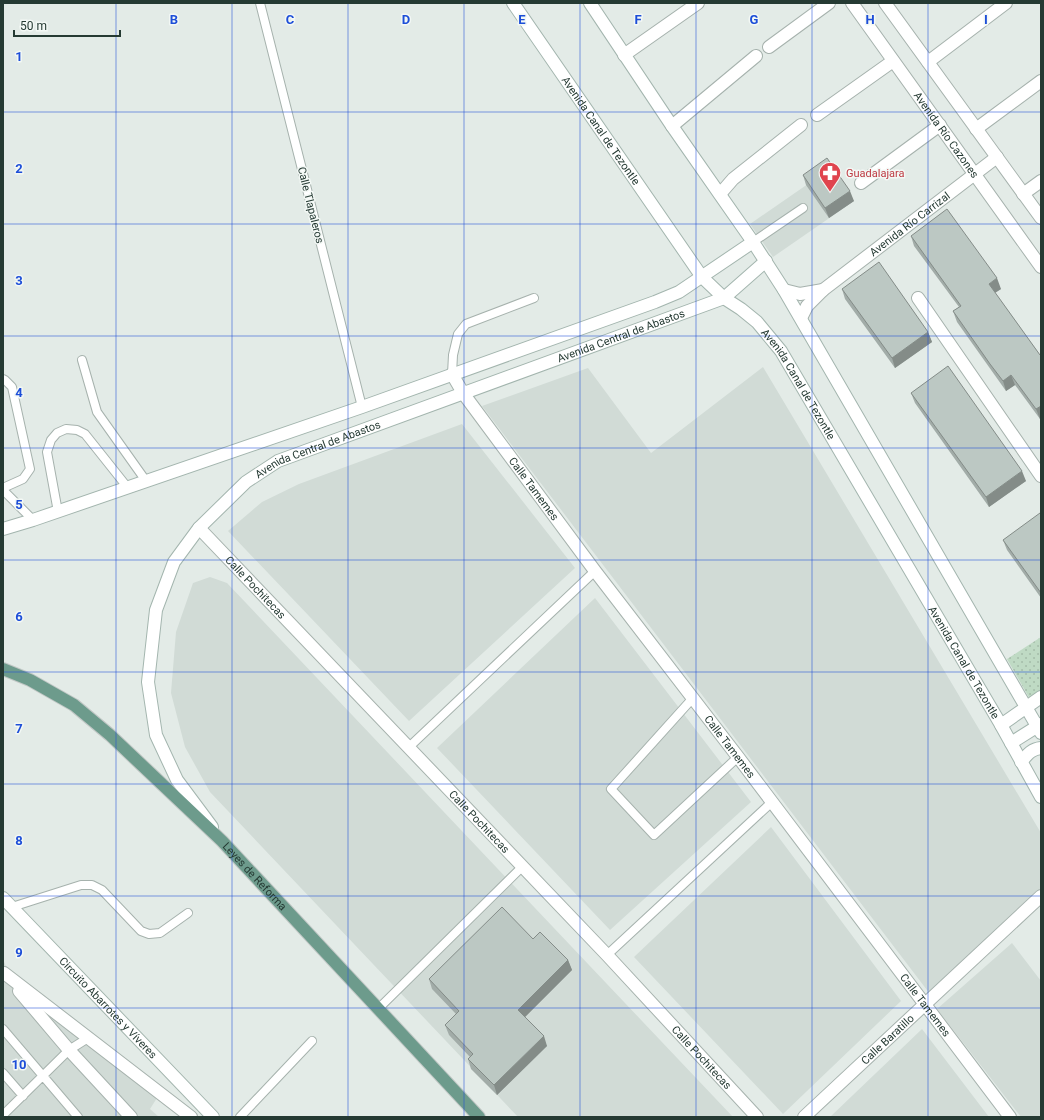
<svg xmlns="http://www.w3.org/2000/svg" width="1044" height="1120" viewBox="0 0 1044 1120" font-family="Roboto,sans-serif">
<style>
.built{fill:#d1dbd6}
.grass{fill:url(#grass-dots)}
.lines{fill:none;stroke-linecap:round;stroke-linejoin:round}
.lane-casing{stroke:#a6b2ad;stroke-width:10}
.street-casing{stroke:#a6b2ad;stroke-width:14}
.secondary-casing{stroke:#a3b5ae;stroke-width:14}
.primary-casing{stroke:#c2c8c6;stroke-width:14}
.lane{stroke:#fff;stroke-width:8}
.street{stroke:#fff;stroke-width:12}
.secondary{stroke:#fff;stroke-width:12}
.primary{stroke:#6d9b8c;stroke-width:12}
.wall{fill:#a2aca8}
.shaded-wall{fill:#848c88}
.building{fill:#bcc8c3;stroke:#848c88}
.grid{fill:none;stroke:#1d4ed8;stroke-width:1;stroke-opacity:0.55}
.labels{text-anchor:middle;stroke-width:3;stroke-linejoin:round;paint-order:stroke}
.street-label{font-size:11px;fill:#253a33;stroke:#f3f8f5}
.health-label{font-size:11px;fill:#be3a42;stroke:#f3f8f5;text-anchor:start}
.grid-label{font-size:13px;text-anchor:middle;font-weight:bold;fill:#1d4ed8;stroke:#f3f8f5;stroke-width:3;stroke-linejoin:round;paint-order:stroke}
</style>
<defs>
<pattern id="grass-dots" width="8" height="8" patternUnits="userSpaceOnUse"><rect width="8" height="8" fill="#bfdac4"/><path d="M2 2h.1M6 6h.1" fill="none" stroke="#a4bca9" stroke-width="1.8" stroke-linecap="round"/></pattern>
</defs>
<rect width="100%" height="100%" fill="#e3ebe7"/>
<path class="built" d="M831 168 854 201 773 257 750 224Z
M763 367 1041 833V893L930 994 482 406 588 368 651 453Z
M462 424 575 568 409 721 228 531 262 502 299 484Z
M210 577 227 583 733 1117H518L210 792 185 747 171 693 176 632 193 583Z
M595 598 751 802 610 930 437 748Z
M771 827 901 1001 783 1114 634 957Z
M1012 943 1041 981V1117H1021L937 1009Z
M3 959 7 969 162 1090 150 1109 159 1117H3Z
M922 1029 989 1117H830Z"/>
<path class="grass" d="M1041 637V693L1031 701 1007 659Z"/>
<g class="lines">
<g class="lane-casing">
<path id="lane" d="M260 3 362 407
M753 242 803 208
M82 360 97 412 146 481
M452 374 453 355 458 334 466 324 534 298
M3 379 5 380 12 387 30 469 23 479 3 488
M3 490 33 520
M58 512 47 452 51 440 57 433 66 429 77 430 85 434 128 488
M692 699 611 789 654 835 738 757
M408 748 595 571
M12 907 81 885H92L102 890 141 931 149 934 160 933 188 913
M607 955 772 802
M378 1009 523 866
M3 1029 78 1117
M3 1073 23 1096
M3 1115 69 1050 88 1038
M240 1117 312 1041"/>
</g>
<g class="street-casing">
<g id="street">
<path id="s1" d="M852 3 1041 267"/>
<path d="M885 3 1041 218"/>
<path d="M769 47 829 3"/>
<path d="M624 55 698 3"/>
<path d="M928 62 1006 3"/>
<path d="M817 115 893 61"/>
<path d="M672 126 756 56"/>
<path d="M976 129 1041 81"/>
<path d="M861 183 940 125"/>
<path d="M720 194 733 179 801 125"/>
<path d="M1023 194 1041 181"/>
<path d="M784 290 800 294 823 290"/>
<path d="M918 298 1041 476"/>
<path id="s2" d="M801 318 807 306 823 290 997 157"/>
<path id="s3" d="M452 374 463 393 595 571 738 757 1010 1117"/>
<path id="s4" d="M199 528 607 955 757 1117"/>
<path d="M4 973 191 1117"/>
<path d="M19 991 69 1050 131 1117"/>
<path id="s5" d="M804 1117 1041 896"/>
</g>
</g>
<g class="secondary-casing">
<g id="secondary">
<path id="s6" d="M513 3 702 277 724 298 741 309 757 322 781 351 1001 725 1041 797"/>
<path d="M590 3 672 126 753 242 784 290 1041 733"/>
<path d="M3 529 33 520 362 407 655 302 679 292 753 242"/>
<path d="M1001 725 1041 697"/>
<path d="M1011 743 1041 724"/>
<path d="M1021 762C1027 755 1031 749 1041 748"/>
<path id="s7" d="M212 827 177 780 156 735 148 682 156 610 174 562 199 528 246 482 278 461 724 298 766 261"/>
<path id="s8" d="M3 898 213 1117"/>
</g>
</g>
<g class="primary-casing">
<g id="primary">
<path id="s9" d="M3 669 30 680 74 705 110 735 222 841 479 1117"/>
</g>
</g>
<use href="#lane" class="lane"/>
<use href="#street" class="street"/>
<use href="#secondary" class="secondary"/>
<use href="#primary" class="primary"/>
</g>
<path class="wall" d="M803 175 854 201 829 218 806 185Z
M911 236 1001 289 995 293 1040 355 1041 354V419H1040L1015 385 1006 391 957 322 953 311 959 307 914 246Z
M842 289 928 332 932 342 895 368 845 299Z
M911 393 1026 481 989 507 915 403Z
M1041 515V598L1007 550 1003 540Z
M533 939 568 960 572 970 525 1017 547 1046 497 1095 471 1069 468 1059 470 1057 449 1035 445 1025 456 1014 432 989 429 979Z"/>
<path class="shaded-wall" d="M850 191 854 201 829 218 825 208Z
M997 278 1001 289 993 294 989 284Z
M928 332 932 342 895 368 892 358Z
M1011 375 1015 385 1006 391 1003 381Z
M1041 406V419H1040L1036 409Z
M1022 471 1026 481 989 507 986 497Z
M568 960 572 970 522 1020 518 1010Z
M544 1036 547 1046 497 1095 494 1085Z"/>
<path class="building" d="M827 158 850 191 825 208 803 175Z
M947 209 997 278 989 284 1040 355 1041 354V406L1036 409 1011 375 1003 381 990 364 953 311 961 306 911 236Z
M879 262 928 332 892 358 842 289Z
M948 366 1022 471 986 497 911 393Z
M1040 513 1041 515V593L1003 540Z
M502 907 533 939 540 932 568 960 518 1010 544 1036 494 1085 468 1059 473 1054 445 1025 459 1011 429 979Z"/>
<path class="grid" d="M116 3V1117M232 3V1117M348 3V1117M464 3V1117M580 3V1117M696 3V1117M812 3V1117M928 3V1117M3 112H1041M3 224H1041M3 336H1041M3 448H1041M3 560H1041M3 672H1041M3 784H1041M3 896H1041M3 1008H1041"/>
<defs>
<g id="pharmacy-pin" transform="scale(1.15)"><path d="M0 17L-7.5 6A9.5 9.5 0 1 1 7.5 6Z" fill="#e0444e" stroke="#f3f8f5"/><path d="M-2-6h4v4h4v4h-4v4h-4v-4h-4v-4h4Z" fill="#fff"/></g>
</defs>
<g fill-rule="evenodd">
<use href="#pharmacy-pin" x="830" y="173"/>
</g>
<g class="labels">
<g class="street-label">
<text dy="4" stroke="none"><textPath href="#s6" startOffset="155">Avenida Canal de Tezontle</textPath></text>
<text dy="4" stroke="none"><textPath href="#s1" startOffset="162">Avenida Río Cazones</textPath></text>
<text transform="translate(311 205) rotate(76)" y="4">Calle Tlapaleros</text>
<text dy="4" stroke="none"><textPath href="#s2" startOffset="145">Avenida Río Carrizal</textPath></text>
<text dy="4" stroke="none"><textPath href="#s7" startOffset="797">Avenida Central de Abastos</textPath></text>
<text dy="4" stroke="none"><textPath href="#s6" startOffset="479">Avenida Canal de Tezontle</textPath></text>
<text dy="4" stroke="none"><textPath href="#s7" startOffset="473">Avenida Central de Abastos</textPath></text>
<text dy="4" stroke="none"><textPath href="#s3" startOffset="141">Calle Tamemes</textPath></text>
<text dy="4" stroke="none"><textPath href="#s4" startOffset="82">Calle Pochitecas</textPath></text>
<text dy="4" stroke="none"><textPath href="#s6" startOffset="803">Avenida Canal de Tezontle</textPath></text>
<text dy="4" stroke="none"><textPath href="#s3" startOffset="465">Calle Tamemes</textPath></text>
<text dy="4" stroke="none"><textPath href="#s4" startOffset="406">Calle Pochitecas</textPath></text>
<text dy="4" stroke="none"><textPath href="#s9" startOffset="329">Leyes de Reforma</textPath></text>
<text dy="4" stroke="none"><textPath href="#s3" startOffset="789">Calle Tamemes</textPath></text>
<text dy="4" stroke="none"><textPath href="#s8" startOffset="152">Circuito Abarrotes y Víveres</textPath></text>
<text dy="4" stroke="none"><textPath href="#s5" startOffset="114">Calle Baratillo</textPath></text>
<text dy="4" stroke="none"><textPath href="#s4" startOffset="730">Calle Pochitecas</textPath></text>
</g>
<g class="health-label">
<text x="846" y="177">Guadalajara</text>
</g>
</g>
<g class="grid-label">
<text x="174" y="24">B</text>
<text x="290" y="24">C</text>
<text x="406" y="24">D</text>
<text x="522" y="24">E</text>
<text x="638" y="24">F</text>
<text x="754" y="24">G</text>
<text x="870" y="24">H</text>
<text x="986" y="24">I</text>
<text x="19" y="61">1</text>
<text x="19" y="173">2</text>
<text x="19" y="285">3</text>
<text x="19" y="397">4</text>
<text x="19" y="509">5</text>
<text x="19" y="621">6</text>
<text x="19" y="733">7</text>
<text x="19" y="845">8</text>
<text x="19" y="957">9</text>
<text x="19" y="1069">10</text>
</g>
<rect width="1044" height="1120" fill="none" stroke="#253a33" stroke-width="8"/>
<path d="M14 30v6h106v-6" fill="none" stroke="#253a33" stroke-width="2"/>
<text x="20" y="30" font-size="12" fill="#253a33" stroke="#f3f8f5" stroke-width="3" paint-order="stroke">50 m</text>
</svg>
